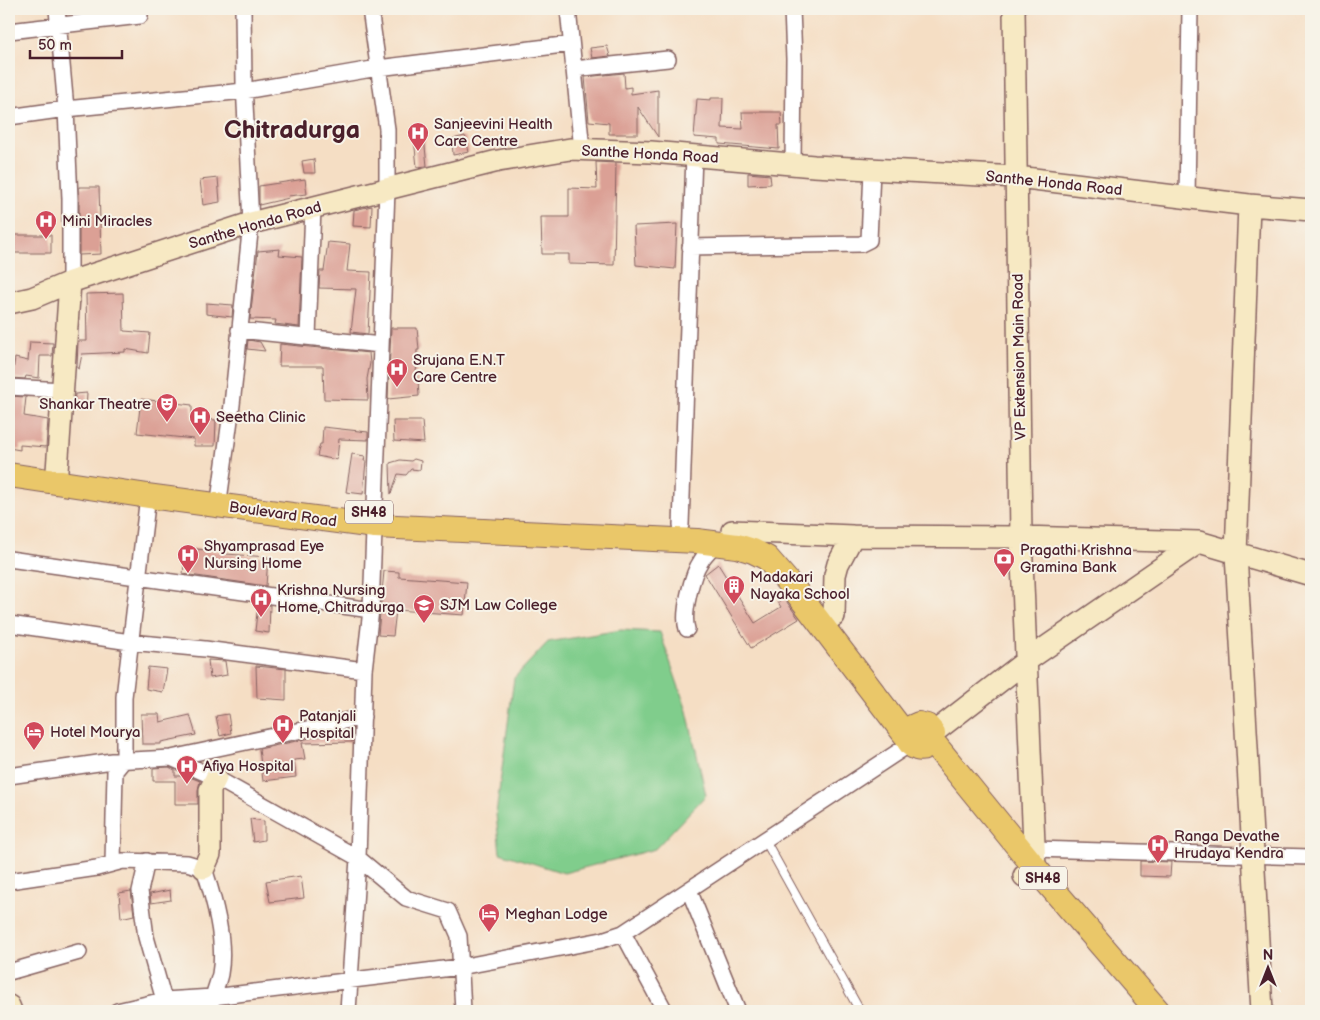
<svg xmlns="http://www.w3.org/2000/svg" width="1320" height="1020" viewBox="0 0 1320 1020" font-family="'Balsamiq Sans',sans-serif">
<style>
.green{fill:#80cd8c;stroke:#65765c}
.building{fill:#dba095}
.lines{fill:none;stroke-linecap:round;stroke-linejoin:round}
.lane-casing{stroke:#866261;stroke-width:10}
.street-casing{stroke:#866261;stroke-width:18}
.secondary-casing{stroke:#866261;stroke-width:24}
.primary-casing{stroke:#866261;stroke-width:26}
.lane{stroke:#fff;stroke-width:8}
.street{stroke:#fff;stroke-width:15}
.secondary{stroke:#f7e9c3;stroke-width:21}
.primary{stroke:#eac769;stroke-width:24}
.labels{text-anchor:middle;stroke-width:4;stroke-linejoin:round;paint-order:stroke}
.shield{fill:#f7f3e8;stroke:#7e5f64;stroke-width:1}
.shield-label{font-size:14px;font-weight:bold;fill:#4a1f2b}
.poi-label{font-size:15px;fill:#4a1f2b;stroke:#f7f3e8;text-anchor:start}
.street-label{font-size:15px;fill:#4a1f2b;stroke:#f7f3e8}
.town-label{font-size:25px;font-weight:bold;fill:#4a1f2b;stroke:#f7f3e8}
</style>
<rect width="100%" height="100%" fill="#f7f3e8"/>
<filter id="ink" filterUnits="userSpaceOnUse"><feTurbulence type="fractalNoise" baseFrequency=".02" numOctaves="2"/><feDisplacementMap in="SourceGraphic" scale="10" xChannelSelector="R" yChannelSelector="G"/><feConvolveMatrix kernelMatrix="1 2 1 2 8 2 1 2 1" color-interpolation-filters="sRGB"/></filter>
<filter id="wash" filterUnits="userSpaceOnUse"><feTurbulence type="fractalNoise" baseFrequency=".0096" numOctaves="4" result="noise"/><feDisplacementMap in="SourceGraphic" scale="20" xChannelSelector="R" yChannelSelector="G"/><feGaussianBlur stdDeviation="1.12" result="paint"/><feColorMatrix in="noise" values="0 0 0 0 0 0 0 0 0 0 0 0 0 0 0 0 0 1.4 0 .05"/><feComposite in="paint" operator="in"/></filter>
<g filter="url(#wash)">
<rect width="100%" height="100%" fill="#f5dec4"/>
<path class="green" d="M621 630 660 632 687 711 706 795 655 849 564 873 500 853 496 814 514 678 548 642Z"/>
<g id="blocks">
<path class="building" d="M607 46 610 56 592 58 590 48Z
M624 73 625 88 631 87V94L658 90V137L638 107V134H609V123L589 121 585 77Z
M711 98H723L722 128 743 129 742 112H781L782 125H778L779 149 719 144V139L694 137 697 99 711 100Z
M465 136 469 152 453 155 452 139Z
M424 137 427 166 417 167 414 138Z
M314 159 315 173H304L302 161Z
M596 162 616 163 614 265 569 264V254H542L541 217H569V188L597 189Z
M748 173 770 175 771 184 748 185Z
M218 178 220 202 203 205 200 180Z
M305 179 307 194 288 196 289 198 259 205V186Z
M79 187H99L101 254 79 255Z
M372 206 371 227 353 226 354 210Z
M677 224 675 269 636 265 634 226Z
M14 235H51V253H14Z
M328 242 350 244 347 271 371 272 368 334 351 332 356 289 319 288 320 271H324Z
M280 249 279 255 302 257 299 327 275 324 276 320 250 319 258 251Z
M123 293 124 331 150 333 148 353 125 349V352L82 354 79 369 77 368 78 341H87L86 294Z
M206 303 233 305 232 317 206 314Z
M391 328H417L419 350H417L416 379H418L419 396 388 399Z
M248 340 260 342 265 351 247 349Z
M30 342 53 343 52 356H40L39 378 26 376 25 379 12 378 15 358 28 361Z
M280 344 369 353 370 363 367 379 368 400 324 399 323 366H279Z
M87 393 86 409 74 408 75 394Z
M9 396 26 397 24 416 48 420 46 447 20 445V450L9 448Z
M141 399 192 405V419L216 420 215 446H194V439L137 433Z
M393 421H422L424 443 394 441Z
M323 427 368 432V440L339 439 337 460 317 456 320 444H322Z
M352 454 365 456 364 461H366L363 494 346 492Z
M414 459 421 461 420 470 411 469 406 475 398 474 391 494 390 463 400 460 411 461Z
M186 548 227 552 226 554 268 557 266 586 183 574Z
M718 564 755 623 781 607 778 602 784 598 799 619 751 648 705 574Z
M384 571 399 572V577L467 582 464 615 396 610 393 636 378 635Z
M258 604 270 605 269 633 255 631Z
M208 660 225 661 227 675 210 678Z
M256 666 286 669V700L257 698Z
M148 667 167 669 163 692 146 689Z
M141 714H159L160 722 190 715 196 735 161 742V744H142Z
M228 714 231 733 220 736 216 716Z
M353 729 352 742 302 743 305 759 294 760 296 777 263 781 259 749Z
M169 767 175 770V776H187L200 781 198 790V804H175V781H153V768Z
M250 819 264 821V840L253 842Z
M1140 861 1171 862 1170 877 1140 876Z
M301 876 304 898 270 902 266 881Z
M170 890 171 900 151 903 150 894Z
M131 891 134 915 121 918 119 893Z"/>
</g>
</g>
<g filter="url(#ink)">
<use href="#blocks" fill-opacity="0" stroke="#866261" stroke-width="1"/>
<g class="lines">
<g class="lane-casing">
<path id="lane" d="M765 840 860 1011"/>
</g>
<g class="street-casing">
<path id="street" d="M57 9 66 109 70 199V282
M568 9 582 150
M792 9 794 59 793 164
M9 31 140 16
M574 69 668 59
M9 117 66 109 244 91 378 68 571 44
M1187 197 1190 9
M690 247 861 244 869 240 872 170
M239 330 381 345
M308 337 313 208
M9 387 63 390
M220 493 232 405 251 223 244 84 243 9
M681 525 694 155
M9 559 371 610
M9 624 130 642 205 649 364 670
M687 629C682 614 692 574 701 561 705 554 711 549 716 543
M171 758 363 717
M9 776 112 761 171 758 216 778 358 858 406 898 448 911 459 936 463 1011
M1034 849 1311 857
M147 861 140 891 146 937 164 1000
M113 863 115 771 124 760V697L148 496
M9 881 97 868 123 861 187 863 204 868C214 899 226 941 220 974 217 987 211 998 210 1011
M689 890 738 1011
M623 933 665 1011
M9 972 79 952
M117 1011 164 1000 213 997 460 967 602 940 623 933 910 744
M348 1011 358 858 364 670 371 610 387 190V129L370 9"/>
</g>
<g class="secondary-casing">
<path id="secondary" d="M1249 205 1236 554 1262 1011
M9 303 32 298 70 282 251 223 498 161 570 149 651 152 814 166 1017 177 1249 205 1311 210
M57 471 70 282
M732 531 853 536 1021 537 1014 9
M834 616 835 575 838 564 853 536
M933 733 1026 661 1199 542
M204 868 210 854V790L216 778
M1024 876 1035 868 1021 537 1199 542 1311 575
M9 1006 11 1011"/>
</g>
<g class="primary-casing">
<path id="primary" d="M9 475 148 496 375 526 697 541 737 546 753 551 767 558 794 589 907 737C911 749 922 753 931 743L933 733 927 726 919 724 910 728 907 737
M932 741 1046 881 1158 1011"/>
</g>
<use href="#lane" class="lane"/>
<use href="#street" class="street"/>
<use href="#secondary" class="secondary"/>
<use href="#primary" class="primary"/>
</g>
</g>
<defs>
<g id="hospital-pin" transform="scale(1.125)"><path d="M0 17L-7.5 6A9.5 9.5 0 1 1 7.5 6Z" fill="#d1495b" stroke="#f7f3e8"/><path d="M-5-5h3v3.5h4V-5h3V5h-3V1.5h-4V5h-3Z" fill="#fff"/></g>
<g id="theatre-pin" transform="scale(1.125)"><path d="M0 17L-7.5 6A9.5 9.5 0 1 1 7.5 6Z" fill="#d1495b" stroke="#f7f3e8"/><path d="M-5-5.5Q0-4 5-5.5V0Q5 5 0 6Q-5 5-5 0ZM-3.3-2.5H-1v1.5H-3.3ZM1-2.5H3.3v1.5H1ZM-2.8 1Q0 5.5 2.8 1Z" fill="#fff"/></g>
<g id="bank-pin" transform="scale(1.125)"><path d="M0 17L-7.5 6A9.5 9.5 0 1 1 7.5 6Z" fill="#d1495b" stroke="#f7f3e8"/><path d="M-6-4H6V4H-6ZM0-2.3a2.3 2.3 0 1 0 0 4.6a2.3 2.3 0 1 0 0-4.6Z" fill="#fff"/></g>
<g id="building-pin" transform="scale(1.125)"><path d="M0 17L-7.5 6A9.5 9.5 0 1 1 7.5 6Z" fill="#d1495b" stroke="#f7f3e8"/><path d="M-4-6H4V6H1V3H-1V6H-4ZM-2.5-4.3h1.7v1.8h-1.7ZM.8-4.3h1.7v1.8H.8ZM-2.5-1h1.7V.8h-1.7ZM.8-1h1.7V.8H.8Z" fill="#fff"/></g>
<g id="university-pin" transform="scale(1.125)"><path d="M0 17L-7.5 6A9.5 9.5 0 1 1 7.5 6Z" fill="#d1495b" stroke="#f7f3e8"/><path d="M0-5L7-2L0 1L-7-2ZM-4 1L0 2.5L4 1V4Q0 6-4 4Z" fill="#fff"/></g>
<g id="hotel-pin" transform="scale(1.125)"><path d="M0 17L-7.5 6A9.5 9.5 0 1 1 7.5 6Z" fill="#d1495b" stroke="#f7f3e8"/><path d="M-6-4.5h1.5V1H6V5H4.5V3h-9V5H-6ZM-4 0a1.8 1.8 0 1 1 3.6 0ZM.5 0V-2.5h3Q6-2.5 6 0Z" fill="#fff"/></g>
</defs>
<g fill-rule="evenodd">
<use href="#hospital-pin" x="418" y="133"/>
<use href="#hospital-pin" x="46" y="221"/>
<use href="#hospital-pin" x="397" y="369"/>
<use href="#theatre-pin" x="167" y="404"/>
<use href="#hospital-pin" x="200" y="417"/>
<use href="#hospital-pin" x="188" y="555"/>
<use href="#bank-pin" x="1004" y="559"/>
<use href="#building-pin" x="734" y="586"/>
<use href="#hospital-pin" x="261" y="599"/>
<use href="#university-pin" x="424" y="605"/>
<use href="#hospital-pin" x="283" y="725"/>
<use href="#hotel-pin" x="34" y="732"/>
<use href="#hospital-pin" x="187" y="766"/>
<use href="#hospital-pin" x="1158" y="845"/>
<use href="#hotel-pin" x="489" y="914"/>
</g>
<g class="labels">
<g class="shield">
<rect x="345" y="500.5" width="48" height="23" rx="4"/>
<rect x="1019" y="866.5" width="48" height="23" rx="4"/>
</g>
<g class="shield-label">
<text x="369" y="517">SH48</text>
<text x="1043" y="883">SH48</text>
</g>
<g class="poi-label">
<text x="434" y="129">Sanjeevini Health<tspan x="434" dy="17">Care Centre</tspan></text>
<text x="62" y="226">Mini Miracles</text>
<text x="413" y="365">Srujana E.N.T<tspan x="413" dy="17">Care Centre</tspan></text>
<text x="151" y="409" text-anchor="end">Shankar Theatre</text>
<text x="216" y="422">Seetha Clinic</text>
<text x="204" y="551">Shyamprasad Eye<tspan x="204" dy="17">Nursing Home</tspan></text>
<text x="1020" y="555">Pragathi Krishna<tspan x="1020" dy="17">Gramina Bank</tspan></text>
<text x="750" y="582">Madakari<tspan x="750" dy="17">Nayaka School</tspan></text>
<text x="277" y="595">Krishna Nursing<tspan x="277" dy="17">Home, Chitradurga</tspan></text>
<text x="440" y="610">SJM Law College</text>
<text x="299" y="721">Patanjali<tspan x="299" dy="17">Hospital</tspan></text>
<text x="50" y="737">Hotel Mourya</text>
<text x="203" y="771">Afiya Hospital</text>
<text x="1174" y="841">Ranga Devathe<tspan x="1174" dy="17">Hrudaya Kendra</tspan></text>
<text x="505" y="919">Meghan Lodge</text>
</g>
<g class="street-label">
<text transform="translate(650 154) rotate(3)" y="5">Santhe Honda Road</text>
<text transform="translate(1054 183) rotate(6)" y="5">Santhe Honda Road</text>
<text transform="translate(255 225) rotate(-16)" y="5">Santhe Honda Road</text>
<text transform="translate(1019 357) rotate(-91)" y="5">VP Extension Main Road</text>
<text transform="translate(283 514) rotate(8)" y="5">Boulevard Road</text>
</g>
<g class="town-label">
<text x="292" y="138">Chitradurga</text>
</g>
</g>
<rect width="1320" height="1020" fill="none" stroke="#f7f3e8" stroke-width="30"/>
<g transform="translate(1268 968)" stroke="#f7f3e8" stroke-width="4" paint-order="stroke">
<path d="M0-4L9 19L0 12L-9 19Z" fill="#4a1f2b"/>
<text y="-8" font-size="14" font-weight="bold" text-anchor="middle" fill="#4a1f2b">N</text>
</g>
<path d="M30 50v8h92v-8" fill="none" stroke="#4a1f2b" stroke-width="2.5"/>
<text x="38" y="50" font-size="15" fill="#4a1f2b" stroke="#f7f3e8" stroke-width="4" paint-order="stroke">50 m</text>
</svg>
